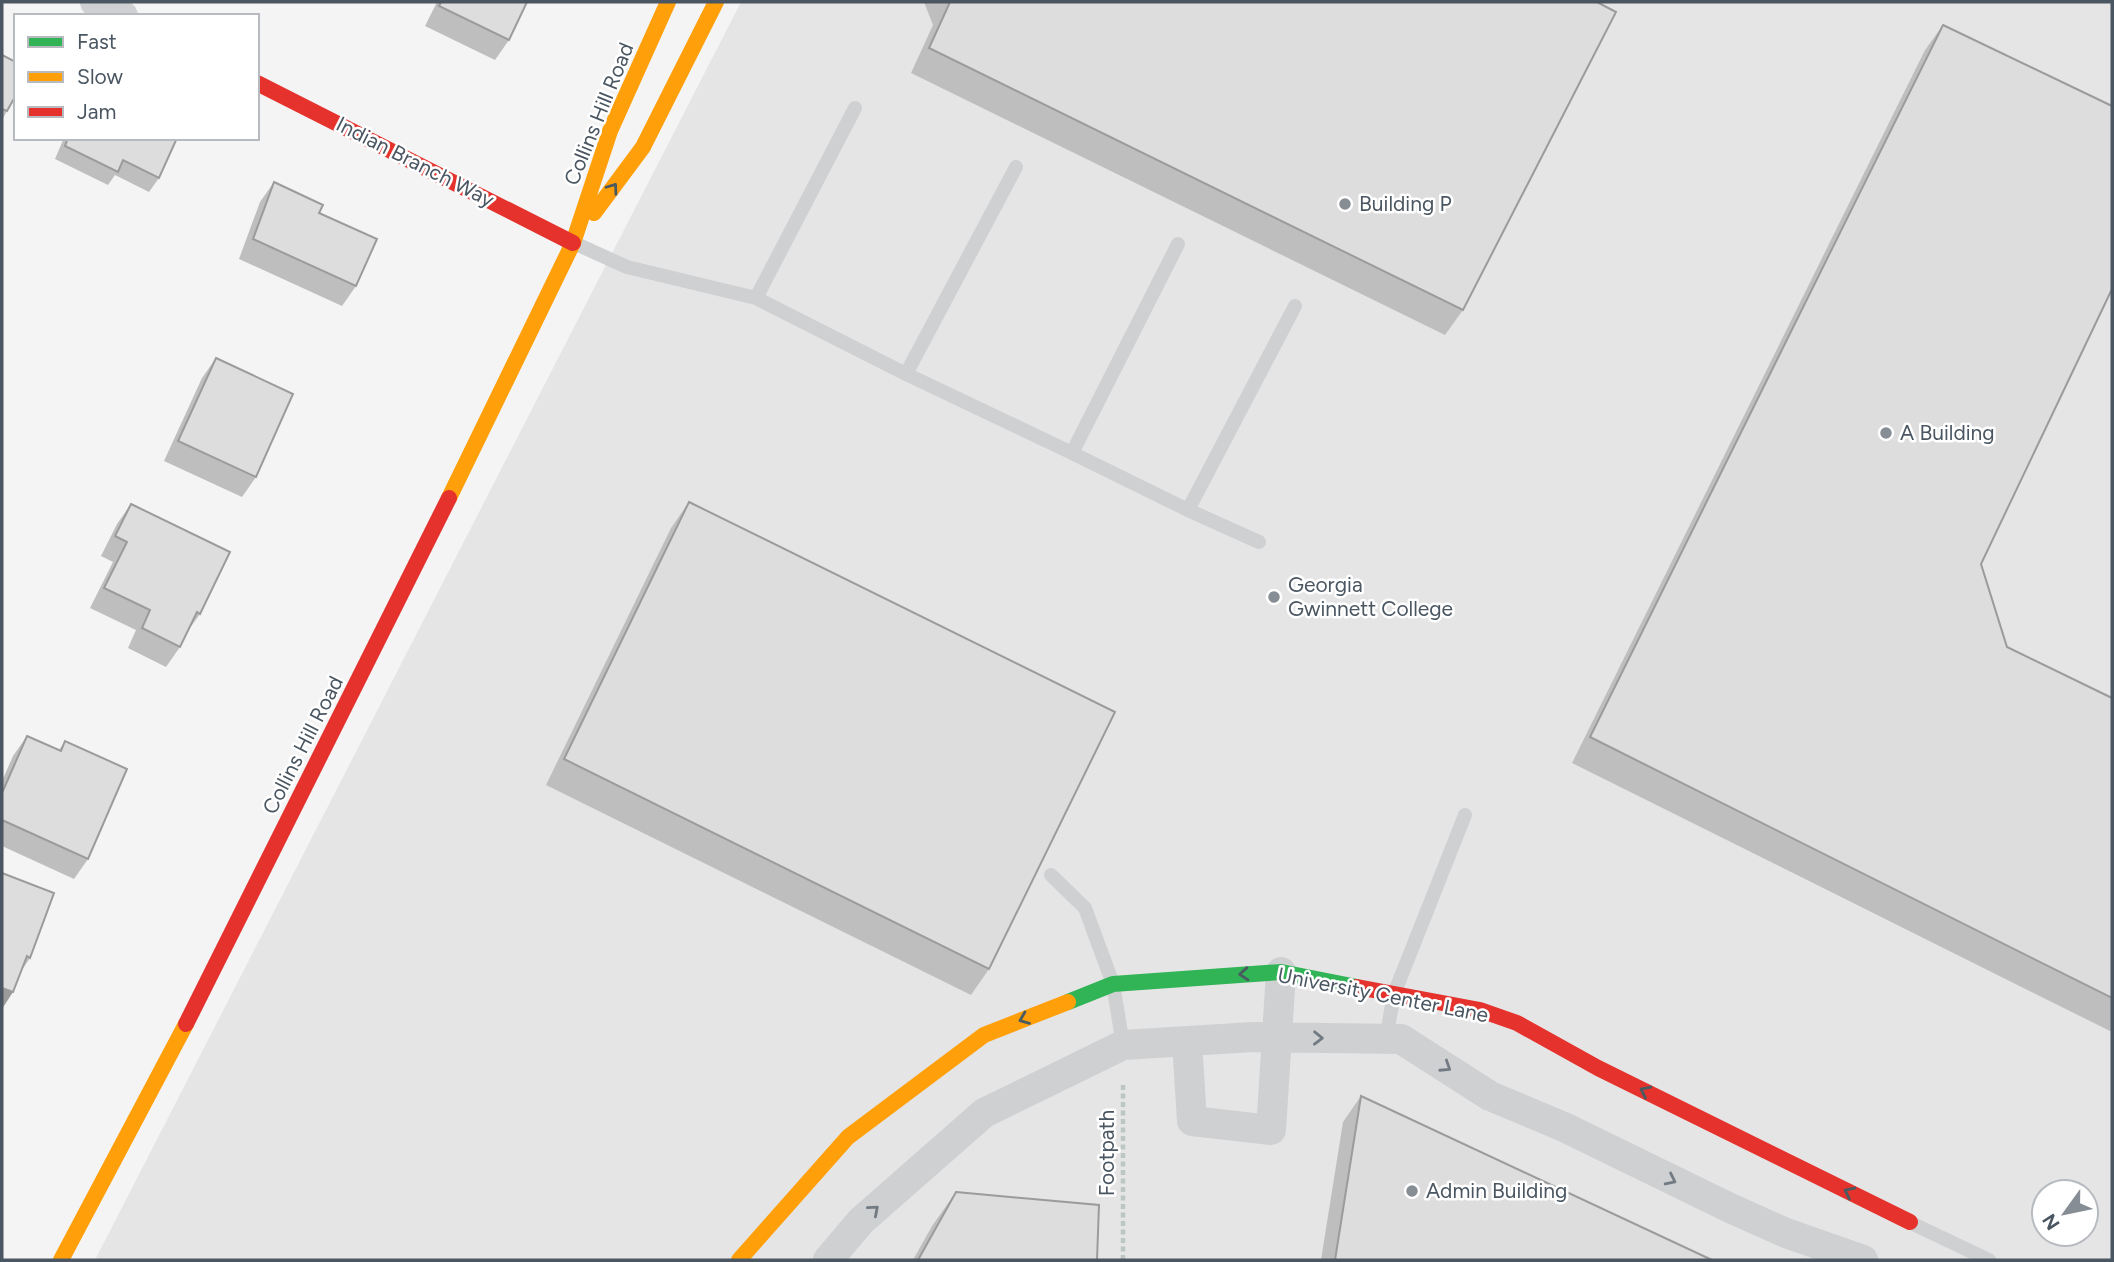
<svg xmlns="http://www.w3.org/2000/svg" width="2114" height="1262" viewBox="0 0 2114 1262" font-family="Figtree,sans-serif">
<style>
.education{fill:#e6e5e6;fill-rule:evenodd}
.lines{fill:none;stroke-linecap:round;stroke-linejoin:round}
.path{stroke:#bcc7c4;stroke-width:4.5;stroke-dasharray:5 3.5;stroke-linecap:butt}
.lane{stroke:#ced0d2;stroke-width:14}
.street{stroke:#ced0d2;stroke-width:30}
.fast{stroke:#30b455;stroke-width:16}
.slow{stroke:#ff9f0a;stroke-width:16}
.jam{stroke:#e5322d;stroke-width:16}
.wall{fill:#bebebf}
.shaded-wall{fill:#9b9b9b}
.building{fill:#ddddde;stroke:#9b9b9b;stroke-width:2}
.oneway{stroke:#495b60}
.oneway2{stroke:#727b83}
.poi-dot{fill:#868d94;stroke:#fff;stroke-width:2.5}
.labels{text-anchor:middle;stroke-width:5;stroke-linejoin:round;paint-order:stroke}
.street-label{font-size:21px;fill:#4a5661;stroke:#fff}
.poi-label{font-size:21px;fill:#4a5661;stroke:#fff;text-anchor:start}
</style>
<rect width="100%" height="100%" fill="#f4f4f4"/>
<path class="education" d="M741 2H2112V1260H95ZM2044 1192H2086V1234H2044Z"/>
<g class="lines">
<path class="path" d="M1123 1260V1083"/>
<path class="lane" d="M574 243 627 267 756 298 855 108
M756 298 906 374 1016 167
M906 374 1072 453 1178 244
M1072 453 1188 510 1259 542
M1188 510 1295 306
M1051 875 1085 908 1113 984 1123 1045
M1386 1039 1394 994 1465 815
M1911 1223 1989 1260"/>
<path class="street" d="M95 2 123 16
M1187 1041 1192 1121 1271 1130 1281 972
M828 1260 861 1221 984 1113 1123 1045 1253 1037 1401 1039 1490 1096 1564 1127 1730 1208 1786 1233 1863 1260"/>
<path class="fast" d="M1068 1002 1113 984 1281 972 1357 987"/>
<path class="slow" d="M594 213 643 147 716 2
M449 498 573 243 610 131 668 2
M61 1260 186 1024
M739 1260 848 1137 984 1035 1068 1002"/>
<path class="jam" d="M257 83 573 243
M1357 987 1480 1010 1517 1023 1598 1068 1910 1222
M186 1024 449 498"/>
</g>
<path class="wall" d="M437 2H527L509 40 495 60 425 26Z
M924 2H1597L1463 310 1445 335 911 73 933 25Z
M1943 25 1981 564 2007 647 2112 698V1032L1572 763 1925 50Z
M2 55 7 111 2 120Z
M64 138H177L159 178 149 192 115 175 108 185 55 159Z
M274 182 319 213 356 286 342 306 239 259 260 202Z
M216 358 256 477 242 497 164 461 202 378Z
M689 502 989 969 971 995 546 785 671 528Z
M131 504 200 614 187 632 180 647 166 667 128 648 136 630 90 608 113 562 101 556 117 524Z
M27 736 59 750 65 741 88 859 74 879 2 846V781L13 756Z
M2 873 30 958 22 970Z
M1361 1096 1712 1260H1321L1343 1122Z
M956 1192 1097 1260H913L932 1226Z"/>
<path class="shaded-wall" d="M2 988 13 992 2 1009Z"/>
<path class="building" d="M441 2H527L509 40 439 6Z
M950 2H1597L1616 12 1463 310 929 48Z
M1943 25 2112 106V289L1981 564 2007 647 2112 698V998L1590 737Z
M2 55 16 62V95L7 111 2 109Z
M68 138H177L159 178 123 160 118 172 65 146Z
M274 182 323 205 319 213 377 239 356 286 253 239Z
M216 358 293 394 256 477 178 441Z
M689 502 1115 712 989 969 564 759Z
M131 504 230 552 200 614 197 612 180 647 142 628 150 610 104 588 127 542 115 536Z
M27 736 61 751 65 741 127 769 88 859 2 820V793Z
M2 873 54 893 30 958 27 956 13 992 2 988Z
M1361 1096 1712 1260H1335Z
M956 1192 1099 1205 1097 1260H918Z"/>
<defs><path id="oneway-chevron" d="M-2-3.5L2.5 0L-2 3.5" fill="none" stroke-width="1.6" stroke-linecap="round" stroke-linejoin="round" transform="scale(1.75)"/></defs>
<g class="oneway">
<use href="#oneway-chevron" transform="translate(613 188) rotate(-54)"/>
<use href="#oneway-chevron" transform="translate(1244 974) rotate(176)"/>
<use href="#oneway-chevron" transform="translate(1024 1019) rotate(158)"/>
<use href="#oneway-chevron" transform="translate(1645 1091) rotate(-154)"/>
<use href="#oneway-chevron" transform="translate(1849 1192) rotate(-154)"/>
</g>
<g class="oneway2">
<use href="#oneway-chevron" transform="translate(1318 1038) rotate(1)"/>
<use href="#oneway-chevron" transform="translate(1446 1067) rotate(33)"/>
<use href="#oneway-chevron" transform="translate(1671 1180) rotate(26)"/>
<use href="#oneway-chevron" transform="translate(874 1210) rotate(-41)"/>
</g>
<g class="poi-dot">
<circle cx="1345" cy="204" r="7"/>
<circle cx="1886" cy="433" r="7"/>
<circle cx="1274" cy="597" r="7"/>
<circle cx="1412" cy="1191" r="7"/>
</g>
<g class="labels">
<g class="street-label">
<text transform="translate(599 114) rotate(-68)" y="7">Collins Hill Road</text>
<text transform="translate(415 162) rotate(27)" y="7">Indian Branch Way</text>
<text transform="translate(303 745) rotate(-63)" y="7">Collins Hill Road</text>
<text transform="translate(1383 995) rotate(11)" y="7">University Center Lane</text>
<text transform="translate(1107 1153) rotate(-90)" y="7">Footpath</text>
</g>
<g class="poi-label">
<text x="1359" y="211">Building P</text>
<text x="1900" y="440">A Building</text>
<text x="1288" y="592">Georgia<tspan x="1288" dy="24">Gwinnett College</tspan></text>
<text x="1426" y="1198">Admin Building</text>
</g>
</g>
<rect width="2114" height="1262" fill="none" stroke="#4a5661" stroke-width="7"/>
<rect x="14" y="14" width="245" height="126" fill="#ffffff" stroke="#b7bbc0" stroke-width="2"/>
<rect x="28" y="37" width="35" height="10" fill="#30b455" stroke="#b7bbc0" stroke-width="2"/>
<text x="77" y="49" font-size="21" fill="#4a5661">Fast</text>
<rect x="28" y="72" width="35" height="10" fill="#ff9f0a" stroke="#b7bbc0" stroke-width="2"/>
<text x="77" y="84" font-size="21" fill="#4a5661">Slow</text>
<rect x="28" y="107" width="35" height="10" fill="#e5322d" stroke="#b7bbc0" stroke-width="2"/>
<text x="77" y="119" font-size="21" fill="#4a5661">Jam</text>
<g transform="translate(2065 1213) rotate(237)"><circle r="33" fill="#ffffff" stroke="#b7bbc0" stroke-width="2"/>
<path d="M0-5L12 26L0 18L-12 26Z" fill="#868d94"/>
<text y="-10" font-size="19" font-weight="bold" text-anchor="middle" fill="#4a5661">N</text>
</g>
</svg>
